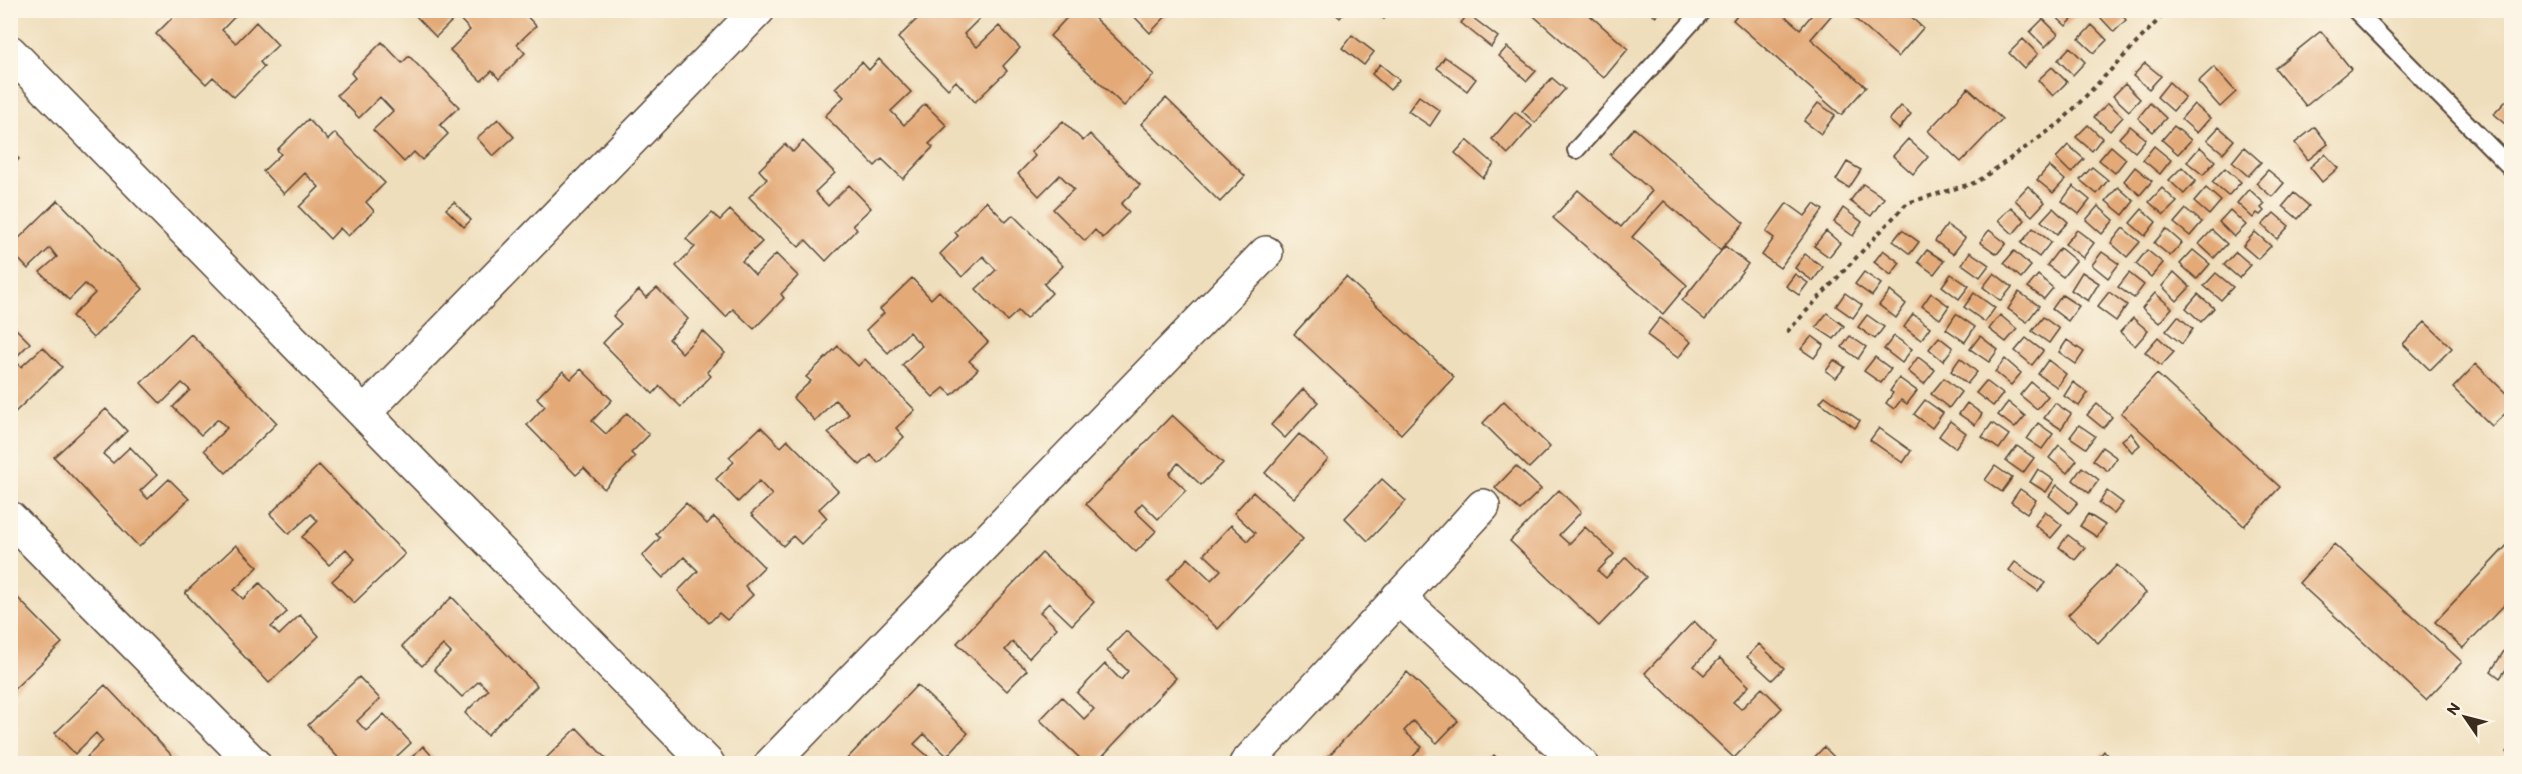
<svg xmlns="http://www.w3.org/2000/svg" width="2522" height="774" viewBox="0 0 2522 774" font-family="Itim,sans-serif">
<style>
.building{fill:#e3a977}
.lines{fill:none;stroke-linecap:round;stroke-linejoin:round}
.service-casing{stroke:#564536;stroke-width:20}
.minor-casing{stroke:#564536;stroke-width:36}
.path{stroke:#564536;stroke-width:4;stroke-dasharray:4.5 4.5;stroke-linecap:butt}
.service{stroke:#fff;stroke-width:16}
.minor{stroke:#fff;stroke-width:33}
</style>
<rect width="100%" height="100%" fill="#fcf5e5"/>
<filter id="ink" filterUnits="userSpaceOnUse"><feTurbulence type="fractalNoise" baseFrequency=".0167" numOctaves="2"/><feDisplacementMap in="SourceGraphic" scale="12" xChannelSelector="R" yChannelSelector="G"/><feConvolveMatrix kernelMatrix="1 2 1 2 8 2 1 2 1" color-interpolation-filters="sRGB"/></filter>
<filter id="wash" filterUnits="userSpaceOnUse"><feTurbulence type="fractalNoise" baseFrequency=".008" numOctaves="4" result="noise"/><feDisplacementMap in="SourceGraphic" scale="24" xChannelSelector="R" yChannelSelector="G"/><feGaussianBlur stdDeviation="1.35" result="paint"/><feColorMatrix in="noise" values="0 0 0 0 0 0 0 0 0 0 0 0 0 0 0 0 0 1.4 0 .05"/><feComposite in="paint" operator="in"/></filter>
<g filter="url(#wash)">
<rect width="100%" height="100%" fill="#efdebc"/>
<g id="blocks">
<path class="building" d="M170 10H241L222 30 236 43 256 22 278 45 260 62 264 67 234 97 213 77 206 84 156 34 175 15Z
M418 10H521L536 26 517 44 525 53 499 79 492 71 481 81 450 50 470 30 457 16 436 37 414 14Z
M908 10H981L984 14 964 34 977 47 999 26 1020 48 1003 66 1007 71 975 102 956 81 948 89 898 38 917 19Z
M1074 10H1086L1154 75 1124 106 1050 36Z
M1128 10H1172L1150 33Z
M1331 10H1346L1340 18Z
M1374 10H1390L1384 19Z
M1449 10H1465L1459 18Z
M1527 10H1584L1628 49 1604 78Z
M1649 10H1661L1656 17Z
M1741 10H1778L1800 29 1816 10H1836L1811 39 1866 87 1841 115 1733 20Z
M1845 10H1903L1923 28 1898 57Z
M2049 10H2076L2078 13 2066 26Z
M2106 10H2118L2126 20 2114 32 2100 17Z
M1468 14 1498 37 1491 47 1461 23Z
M2043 19 2058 34 2045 47 2030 32Z
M2092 25 2107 40 2094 53 2079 39Z
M2321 31 2351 69 2306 106 2275 68Z
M1352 35 1374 52 1364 65 1342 48Z
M2023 39 2038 54 2024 68 2009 53Z
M382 42 402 63 409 56 459 107 440 125 448 134 422 160 414 152 404 162 373 130 393 111 380 97 359 118 337 95 355 78 351 73Z
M1507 47 1536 71 1527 81 1499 56Z
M2070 47 2085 62 2073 75 2058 60Z
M1445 57 1476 79 1467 91 1437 68Z
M879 59 911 92 891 111 904 125 925 104 947 126 929 144 933 147 903 179 882 159 875 166 825 116 844 97 835 88 862 62 869 70Z
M2145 63 2161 76 2149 89 2133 76Z
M1380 64 1399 80 1390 90 1372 74Z
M2052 67 2067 82 2053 96 2038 80Z
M2214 67 2236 92 2220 107 2198 82Z
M1552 78 1565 89 1535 123 1522 111Z
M2169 82 2185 97 2173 111 2157 97Z
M2125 84 2140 99 2129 111 2113 96Z
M1968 88 2002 119 1961 162 1928 131Z
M1419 96 1440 111 1430 126 1408 111Z
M1166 98 1245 176 1220 202 1141 124Z
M2506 101 2512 105V129L2494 114Z
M1818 103 1835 115 1821 134 1804 121Z
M2108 103 2123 117 2110 131 2094 117Z
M2150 103 2166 118 2153 132 2138 118Z
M2194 104 2210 118 2197 133 2181 119Z
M1901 106 1911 114 1899 129 1889 120Z
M1515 112 1532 126 1508 154 1492 139Z
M308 119 328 140 335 133 385 183 366 202 374 211 348 236 340 228 330 239 299 207 319 187 305 173 284 194 263 171 281 154 277 150Z
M498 119 514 137 493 156 477 138Z
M1063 121 1083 141 1090 134 1140 185 1121 204 1129 212 1103 238 1095 230 1085 241 1053 209 1074 189 1060 175 1039 196 1018 174 1035 156 1031 152Z
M2088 125 2102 138 2092 151 2076 137Z
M2130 126 2146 139 2135 152 2119 138Z
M2174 126 2191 140 2178 154 2162 140Z
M2219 127 2234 140 2223 153 2207 140Z
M2315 127 2328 144 2308 160 2295 143Z
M1634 128 1744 223 1720 250 1664 201 1632 237 1687 285 1663 314 1553 218 1578 190 1621 227 1652 191 1610 155Z
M1908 139 1928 157 1913 174 1893 156Z
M1467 140 1494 164 1483 178 1455 153Z
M803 141 835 173 815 192 828 206 849 185 871 208 853 225 857 229 826 261 806 240 799 247 749 197 767 179 759 170 785 144 793 152Z
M2068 145 2084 159 2071 173 2056 158Z
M2111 146 2126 159 2115 173 2099 160Z
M2154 146 2171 160 2160 174 2143 160Z
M2200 147 2215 161 2203 175 2187 162Z
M2244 147 2261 162 2248 176 2232 162Z
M10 150 19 159 10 168Z
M2325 154 2338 168 2322 182 2310 167Z
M1847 162 1861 170 1849 188 1836 180Z
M2049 166 2065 180 2053 193 2037 180Z
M2092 167 2108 180 2097 194 2080 180Z
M2135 167 2152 181 2140 195 2124 181Z
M2182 167 2196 181 2184 194 2169 180Z
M2225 168 2241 182 2228 196 2212 182Z
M2268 170 2284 183 2272 197 2256 183Z
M1863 184 1884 198 1871 216 1850 201Z
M2028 186 2045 202 2032 216 2015 200Z
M2073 186 2090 200 2079 214 2062 201Z
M2118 187 2134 201 2123 215 2106 201Z
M2162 188 2177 202 2164 215 2149 202Z
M2206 188 2221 201 2209 215 2194 202Z
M2249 189 2265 204 2261 208 2264 211 2260 215 2257 213 2253 218 2237 203Z
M2294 193 2309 206 2298 219 2283 206Z
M58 200 143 289 93 338 72 316 95 293 85 284 69 300 40 272 57 257 50 248 28 269 10 250V247Z
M986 201 1006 222 1013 215 1063 266 1044 284 1052 293 1026 319 1018 311 1007 321 976 289 996 270 983 256 962 277 940 254 958 236 955 232Z
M454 202 471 220 464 227 446 209Z
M1787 203 1805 216 1814 204 1823 210 1780 268 1762 255 1774 238 1766 232Z
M2098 206 2114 220 2102 234 2086 220Z
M2011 207 2025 220 2013 234 1998 220Z
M1843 208 1862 222 1853 236 1834 222Z
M2053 208 2068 222 2057 234 2041 221Z
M2142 209 2156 222 2145 236 2130 223Z
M2186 209 2202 222 2190 236 2174 223Z
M730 210 762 242 742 261 755 275 776 254 798 276 781 294 784 298 754 329 733 309 726 317 676 266 695 247 686 239 712 213 720 220Z
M2230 210 2246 225 2234 237 2219 222Z
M2274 213 2289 226 2277 239 2262 225Z
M1947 225 1965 238 1953 254 1935 241Z
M2033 228 2051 242 2039 257 2021 243Z
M2123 228 2140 242 2127 257 2111 243Z
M2166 229 2182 243 2170 256 2154 243Z
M1902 230 1919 242 1910 254 1893 241Z
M1989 230 2006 243 1997 254 1980 242Z
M2077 230 2094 243 2083 258 2065 244Z
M2212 230 2227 244 2214 258 2199 244Z
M1826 231 1840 243 1829 257 1814 246Z
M2255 232 2271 246 2258 259 2243 246Z
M1725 246 1748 264 1705 320 1682 301Z
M2060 248 2076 261 2063 277 2047 265Z
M1883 250 1900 263 1891 275 1874 262Z
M1927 250 1944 261 1934 274 1918 262Z
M2147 250 2163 263 2151 277 2136 264Z
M2193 250 2210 264 2197 279 2180 264Z
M2014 251 2031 266 2021 278 2004 263Z
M1970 252 1989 265 1980 277 1962 264Z
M2102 252 2119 264 2108 278 2092 265Z
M2236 252 2251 265 2239 278 2224 265Z
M1805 254 1823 267 1813 281 1795 268Z
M1864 272 1881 284 1872 296 1855 284Z
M2082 272 2099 283 2088 301 2071 290Z
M2174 272 2190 287 2177 301 2162 286Z
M1994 273 2012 287 2001 301 1983 287Z
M2129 273 2144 285 2134 298 2118 287Z
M2216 273 2233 287 2221 300 2204 286Z
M1795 274 1808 283 1799 295 1786 286Z
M1951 274 1969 286 1959 299 1942 286Z
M2038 275 2053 288 2044 299 2028 287Z
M1346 277 1454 377 1401 434 1294 334Z
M912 278 931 299 939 291 988 342 969 361 978 369 952 395 944 388 933 397 902 365 922 346 909 332 888 353 866 330 884 313 880 309Z
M657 288 688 319 669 339 682 353 703 331 725 353 707 372 711 376 681 407 660 386 653 394 603 343 621 324 613 316 639 290 646 298Z
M1890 291 1906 304 1896 318 1879 305Z
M2019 292 2039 306 2027 322 2008 309Z
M2109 292 2127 305 2116 321 2097 307Z
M1845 293 1862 305 1853 318 1836 306Z
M1931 293 1949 306 1940 319 1922 306Z
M1974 293 1995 308 1985 322 1964 307Z
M2155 293 2172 308 2159 323 2142 308Z
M2198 294 2214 308 2201 322 2186 308Z
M2062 295 2079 306 2068 321 2052 309Z
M1827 313 1844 326 1834 339 1816 327Z
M1913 314 1930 327 1921 340 1904 327Z
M1956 314 1975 327 1965 342 1946 329Z
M1867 315 1884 327 1875 339 1858 327Z
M2000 315 2017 329 2006 342 1989 329Z
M2178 316 2193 329 2182 344 2166 331Z
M2043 317 2059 329 2049 343 2032 331Z
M1660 318 1691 342 1678 358 1647 335Z
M2133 318 2148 331 2135 346 2120 332Z
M2425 322 2452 348 2430 370 2403 344Z
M10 323 30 343 14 359 21 367 43 347 62 367 12 415Z
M191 334 277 423 226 473 204 450 227 428 218 419 201 435 173 407 190 390 182 383 161 404 141 383Z
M1812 336 1824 345 1814 358 1801 349Z
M1850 336 1866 347 1858 359 1842 347Z
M1894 336 1912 349 1902 363 1884 349Z
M1980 336 1998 350 1989 362 1970 349Z
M1939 337 1953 348 1943 361 1929 349Z
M2158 337 2174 352 2161 366 2145 352Z
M2026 338 2043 351 2032 365 2015 351Z
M2067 340 2084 352 2076 364 2059 352Z
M838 346 858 366 865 359 915 410 896 428 904 437 878 463 871 455 860 465 828 433 849 414 835 400 815 421 793 398 811 381 806 377Z
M1875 357 1891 369 1881 383 1864 371Z
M1918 357 1935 370 1924 384 1908 371Z
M1960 358 1977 372 1967 384 1951 371Z
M2005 359 2021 373 2011 385 1995 372Z
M1834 360 1845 367 1836 378 1826 371Z
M2048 360 2066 374 2057 387 2038 374Z
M2476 364 2512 399V407L2492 426 2453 388Z
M581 369 612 400 592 421 606 434 627 413 649 435 631 453 635 457 604 489 584 468 576 475 527 425 545 406 537 398 563 371 571 379Z
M2157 374 2280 487 2244 526 2121 413Z
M1899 378 1917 391 1907 404 1901 400 1894 409 1886 403 1893 393 1890 391Z
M1944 378 1961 392 1949 408 1931 394Z
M1986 381 2003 394 1993 406 1976 393Z
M2031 382 2048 396 2037 409 2020 395Z
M2073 382 2088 393 2079 406 2064 396Z
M1303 389 1318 402 1285 438 1271 425Z
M1825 396 1860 421 1855 428 1820 402Z
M1925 400 1943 413 1932 428 1914 414Z
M1504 401 1550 447 1529 468 1483 423Z
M2008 402 2025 416 2015 428 1998 415Z
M1967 403 1982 414 1975 425 1959 414Z
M2055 403 2071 414 2061 429 2044 418Z
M2097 404 2112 417 2103 428 2087 415Z
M106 409 127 431 103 454 113 463 130 447 157 475 140 491 148 499 169 479 189 499 139 547 54 457Z
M1172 415 1223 463 1201 485 1178 463 1169 474 1186 490 1158 519 1142 503 1135 511 1156 531 1136 552 1086 504Z
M1950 421 1966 433 1955 448 1939 436Z
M1992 423 2009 435 1999 449 1982 437Z
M2038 423 2053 434 2042 449 2027 439Z
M2079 425 2095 436 2086 448 2070 437Z
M761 427 781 447 788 440 838 491 819 509 827 518 801 544 793 536 783 546 751 514 772 495 759 481 738 502 716 479 734 462 729 457Z
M1879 428 1911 451 1903 463 1870 440Z
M2131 433 2140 445 2132 452 2122 440Z
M1299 434 1328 459 1294 498 1265 473Z
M2059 445 2077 460 2067 473 2049 458Z
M2017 446 2034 458 2023 473 2006 461Z
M2102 447 2117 458 2108 471 2093 460Z
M319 465 405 554 354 603 332 581 355 559 346 549 329 565 302 537 318 521 311 514 289 534 270 514Z
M1516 466 1541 489 1520 510 1495 488Z
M1995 466 2012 478 2002 492 1985 480Z
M2082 467 2099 480 2089 493 2073 480Z
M2038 469 2054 480 2046 492 2030 482Z
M1382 479 1406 501 1368 541 1345 518Z
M2057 485 2078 502 2069 513 2049 496Z
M2020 489 2036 500 2027 513 2011 502Z
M1559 490 1581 512 1559 535 1569 544 1585 527 1614 554 1598 571 1606 578 1626 557 1646 577 1599 626 1510 541Z
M2107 491 2123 503 2114 514 2099 503Z
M1253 492 1303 539 1218 629 1167 580 1188 558 1211 580 1221 570 1204 554 1231 525 1248 541 1255 533 1234 513Z
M686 503 707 524 714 517 764 567 745 586 753 595 727 620 719 613 709 623 678 591 698 571 684 557 663 578 642 556 660 538 656 534Z
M2045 511 2062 525 2051 538 2035 525Z
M2088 514 2105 525 2097 537 2080 526Z
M2068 535 2085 548 2075 560 2059 547Z
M2512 540V597L2463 648 2435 622Z
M2334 544 2462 662 2426 700 2299 583Z
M236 545 258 567 234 590 243 599 260 583 287 612 271 627 279 635 300 615 319 636 269 683 185 593Z
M1042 553 1094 602 1072 625 1049 603 1040 612 1057 628 1029 658 1012 642 1005 650 1027 670 1007 691 957 643Z
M2015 562 2045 583 2038 591 2009 570Z
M2117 565 2146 593 2098 643 2068 615Z
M10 590 62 643 10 693 12 648Z
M452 597 537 686 487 735 465 713 488 690 479 681 462 697 434 669 451 653 443 645 422 666 402 646Z
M1694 621 1716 643 1694 666 1704 675 1720 658 1749 686 1733 702 1741 709 1762 688 1782 708 1734 758 1645 673Z
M1126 631 1176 678 1095 764H1086L1040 720 1062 697 1084 719 1094 709 1077 693 1105 664 1121 680 1128 671 1107 651Z
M1759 644 1784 668 1772 680 1747 657Z
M2506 648 2512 652V661L2500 678 2491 671Z
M1407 672 1458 721 1437 743 1413 721 1404 731 1422 747 1406 764H1381L1378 761 1375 764H1321Z
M359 677 380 699 357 721 366 731 384 714 411 743 394 759 398 764H344L308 725Z
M105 685 180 764H94L87 757 103 741 96 733 75 754 55 733Z
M917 685 968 733 947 756 924 734 914 744 931 759 927 764H842Z
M577 728 611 764H540Z
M2512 744V756L2506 752Z
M423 746 439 764H405Z
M1824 747 1841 764H1808Z
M2104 751 2117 764H2093Z
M1494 755 1503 764H1486Z"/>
</g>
</g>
<g filter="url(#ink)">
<use href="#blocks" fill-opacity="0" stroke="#564536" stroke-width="1.5"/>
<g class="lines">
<g class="service-casing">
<path id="service" d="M2355 10 2512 169
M1576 150 1703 10"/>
</g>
<g class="minor-casing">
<path id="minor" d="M10 52 708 764
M364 413 758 10
M10 518 254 764
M1398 597 1581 764
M771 764 1266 253
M1246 764 1483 506"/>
</g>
<path class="path" d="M1787 332 1907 203 1977 182 2060 123 2168 10"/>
<use href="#service" class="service"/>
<use href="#minor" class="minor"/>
</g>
</g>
<rect width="2522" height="774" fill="none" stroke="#fcf5e5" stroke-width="36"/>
<g transform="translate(2465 717) rotate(305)" stroke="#fcf5e5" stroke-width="4.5" paint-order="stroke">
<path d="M0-4.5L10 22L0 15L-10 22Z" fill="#3b2a1e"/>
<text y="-9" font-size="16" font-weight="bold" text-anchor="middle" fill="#3b2a1e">N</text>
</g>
</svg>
